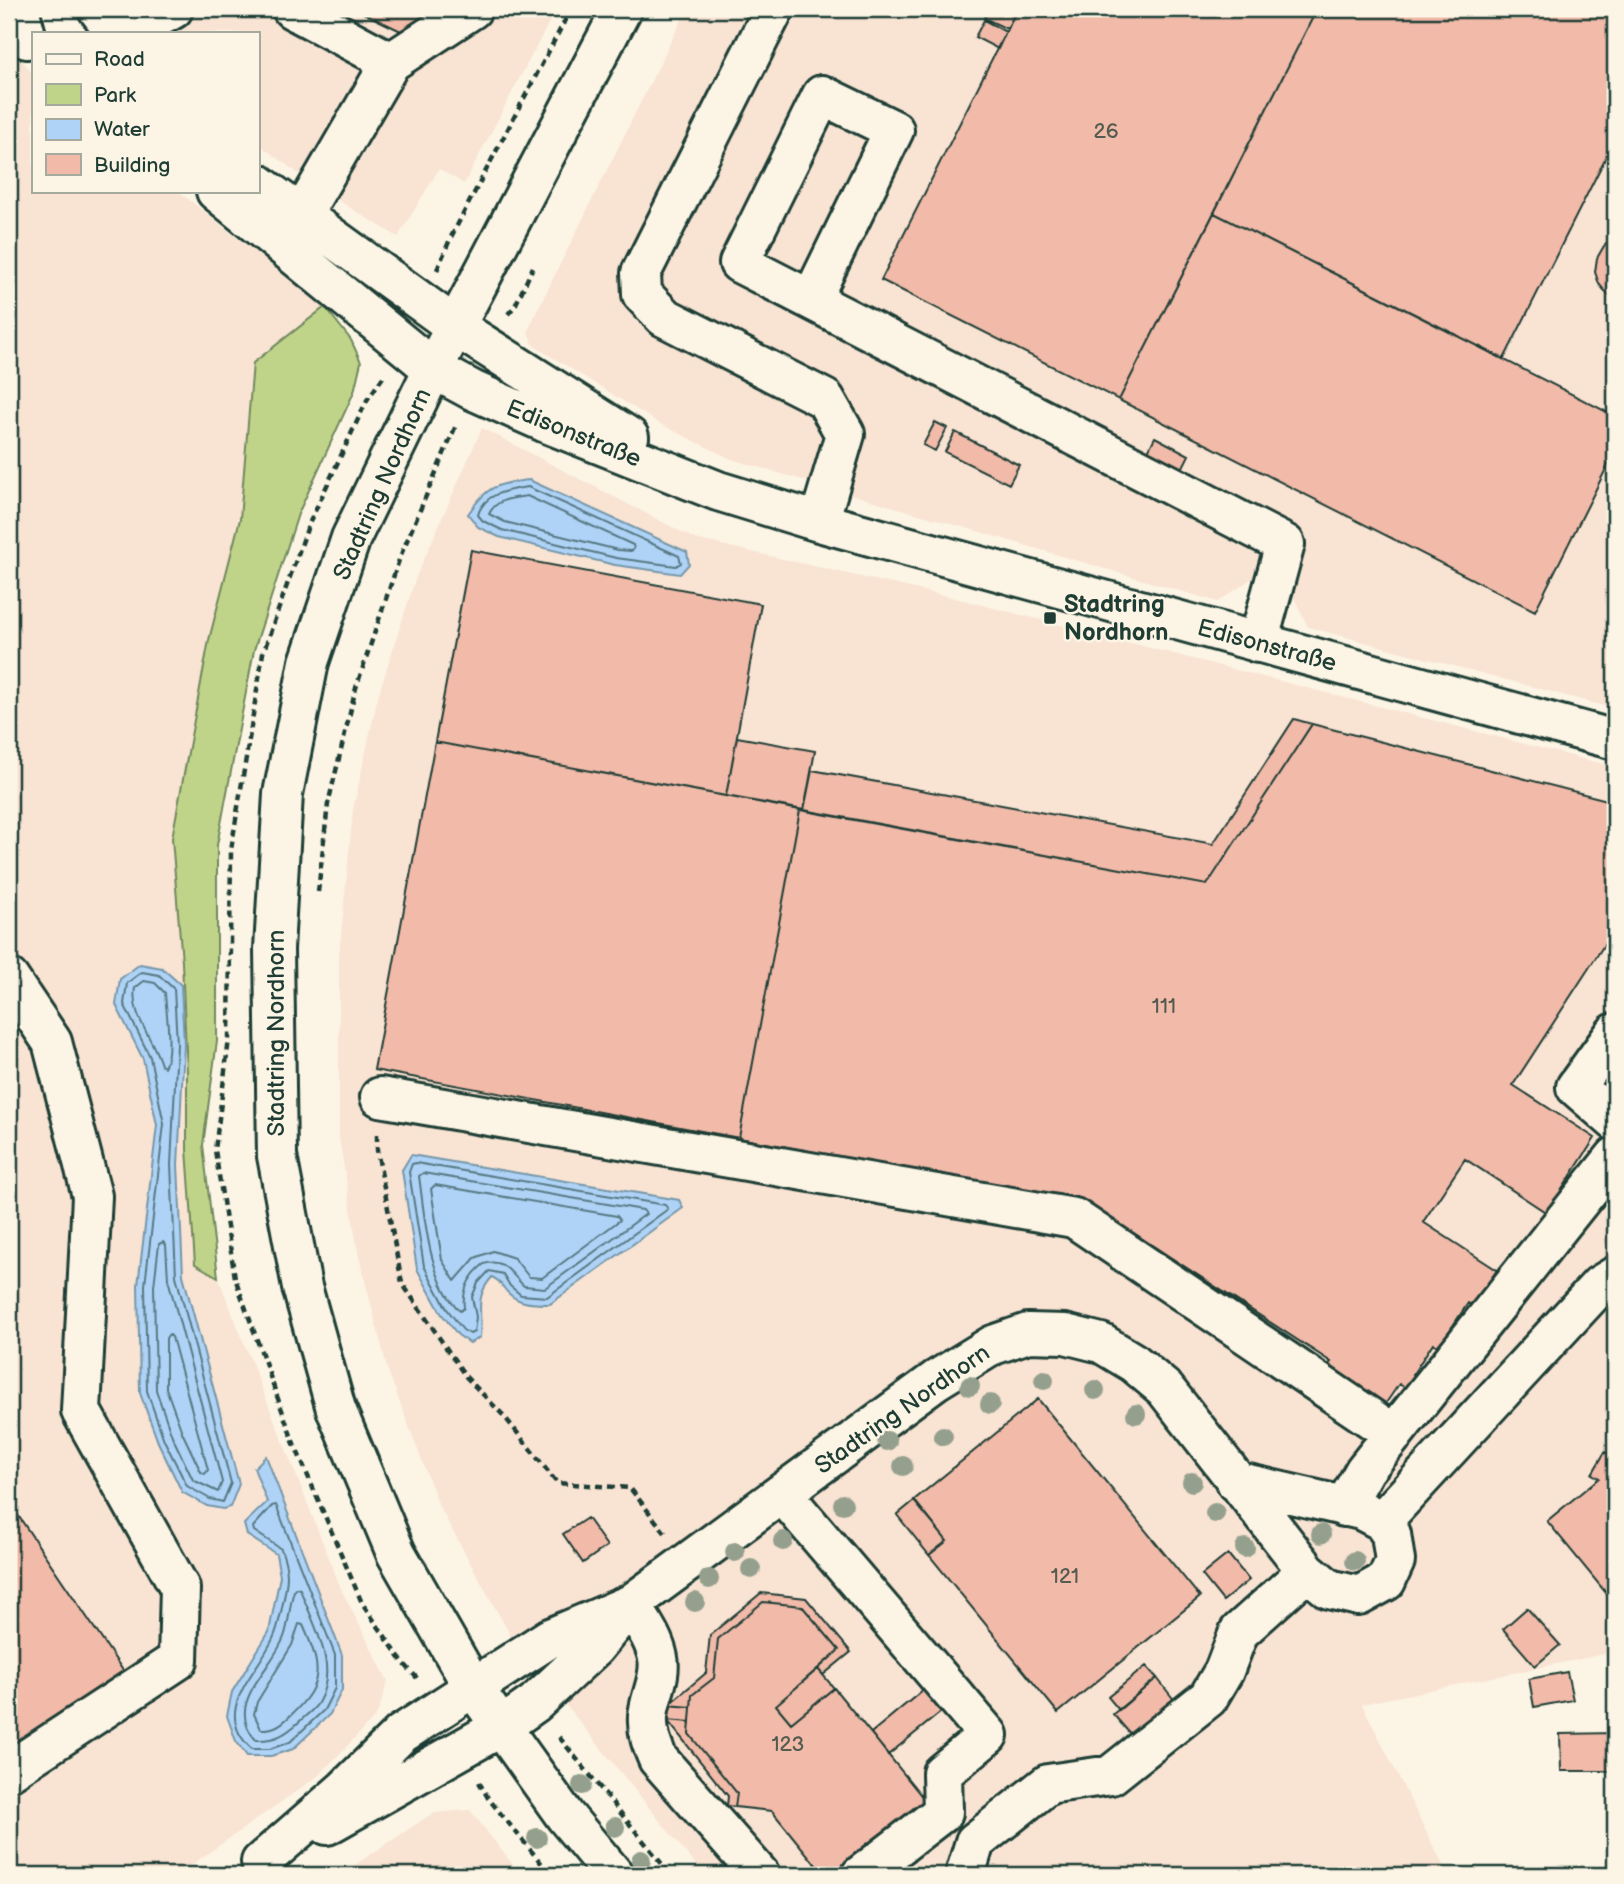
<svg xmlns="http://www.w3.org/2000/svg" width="1624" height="1884" viewBox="0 0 1624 1884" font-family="'Balsamiq Sans',sans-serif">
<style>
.built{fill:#f9e3d3}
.green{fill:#c0d489;stroke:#70885e;stroke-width:2}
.water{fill:#aed3f7;stroke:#7597a9;stroke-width:2}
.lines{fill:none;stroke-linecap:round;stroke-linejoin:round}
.shore{stroke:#587982;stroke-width:2}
.building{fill:#f2baa9;stroke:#1f3d34;stroke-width:2}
.minor-casing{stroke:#1f3d34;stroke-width:44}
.major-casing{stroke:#1f3d34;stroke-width:44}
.path{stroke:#1f3d34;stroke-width:4.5;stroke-dasharray:7 5;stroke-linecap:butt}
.minor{stroke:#fcf5e5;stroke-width:38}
.major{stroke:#fcf5e5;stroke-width:38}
.tree{fill:#94a08d}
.poi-dot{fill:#1f3d34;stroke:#fcf5e5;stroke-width:2.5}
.labels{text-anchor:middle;stroke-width:5;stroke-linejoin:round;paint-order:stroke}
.number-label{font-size:21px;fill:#545c51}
.street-label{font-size:24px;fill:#1f3d34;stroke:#fcf5e5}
.poi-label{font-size:24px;font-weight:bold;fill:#1f3d34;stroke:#fcf5e5;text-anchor:start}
</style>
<rect width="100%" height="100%" fill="#fcf5e5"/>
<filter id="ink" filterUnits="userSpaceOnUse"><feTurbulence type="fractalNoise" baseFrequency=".0143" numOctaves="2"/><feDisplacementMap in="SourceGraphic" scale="14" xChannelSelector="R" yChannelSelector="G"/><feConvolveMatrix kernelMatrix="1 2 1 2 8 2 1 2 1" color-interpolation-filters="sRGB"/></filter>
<g filter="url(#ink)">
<path class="built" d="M71 9H556L464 184 439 169 398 237 318 188 257 143V33H106Z
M687 9H1615V709L1308 627 1291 591 1274 585 1251 579 1218 602 731 459 662 425 534 346 528 332 534 317Z
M9 42 33 75V191H178L325 307 253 363 240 519 209 640 172 838 182 962 187 1072V1149L195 1264 218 1277 342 1591 388 1681 377 1715 318 1776 177 1875H9Z
M482 428 695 539 963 600 1615 767V1652L1362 1704 1448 1875H704L513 1640 439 1506 388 1371 359 1257 339 1138V956L353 810 378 696 416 577Z
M470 1810 521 1875H340L433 1813Z"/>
<path class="green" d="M325 307 351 340 361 362 354 392 298 514 254 650 217 845V1041L203 1145 218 1277 195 1264 187 1149V1072L182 962 172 838 209 640 240 519 253 363Z"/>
<path class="water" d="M529 480 687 552 689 564 680 574 615 565 499 537 478 527 468 514C488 485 496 484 529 480Z
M140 964 162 968 181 985 184 1044 178 1165 183 1275 239 1484 230 1507 223 1509 207 1506 182 1492 158 1442 140 1393 138 1285 157 1125 143 1059 116 1005 120 979Z
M411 1155 679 1200 683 1208 550 1304C532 1304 515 1304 504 1288 499 1283 499 1280 492 1277 473 1299 483 1311 480 1337L470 1343 458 1335 441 1313 417 1269 402 1170Z
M266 1456 342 1655V1690L330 1714 293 1749 271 1756H247L236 1741 227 1716 232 1692 269 1632 280 1576 276 1554 247 1535 244 1524 267 1502 254 1468Z"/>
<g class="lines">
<path class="shore" d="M528 487 679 556 681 563 676 566 616 558 502 530 483 521 478 515C484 493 508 490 528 487Z
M527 496 633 545 634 549 631 551 618 550 505 522 489 514C496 499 512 498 527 496Z
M142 972 159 975 174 989 177 1044 171 1165 176 1276 231 1483 223 1502 210 1499 187 1486 164 1440 147 1391 145 1285 164 1124 150 1057 124 1004 127 983Z
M144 981 155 983 165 993C166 1011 173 1053 164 1067L161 1065C154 1039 130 1015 135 988Z
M416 1163 665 1205 668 1209 547 1297 521 1295 510 1286 503 1274 489 1271 478 1283 472 1297 476 1317 474 1332 470 1334 463 1330 447 1309 424 1266 409 1172 412 1164Z
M423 1173 643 1210 646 1214 545 1288 524 1286C511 1275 505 1257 484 1264 470 1275 462 1290 464 1308L460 1311C428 1280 425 1218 419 1176Z
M435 1185 617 1216 620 1220 542 1278 529 1277 514 1258 493 1251 475 1258 455 1281 442 1260 431 1189Z
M163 1242 166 1245 168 1279 222 1482 218 1492 193 1480 172 1436 156 1390 154 1286 159 1244Z
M169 1334 172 1337 208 1470 205 1474 201 1472 182 1432 166 1388V1338Z
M276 1505 335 1655V1688L324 1710 290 1742 270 1749H252C208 1710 261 1671 275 1634 279 1624 287 1587 287 1576 287 1567 284 1557 281 1549L254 1531 253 1527 272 1506Z
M295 1588 300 1589C313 1625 340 1666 318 1703 314 1710 305 1716 299 1722 286 1734 275 1741 256 1740 223 1704 272 1670 284 1637 290 1621 289 1603 295 1588Z
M299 1624 303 1625C321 1666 325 1683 291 1715 282 1724 274 1730 261 1729L254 1714 257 1702 292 1645Z"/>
</g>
<path class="building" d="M355 9H437L403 32Z
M989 9H1010L1016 12 1007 29 984 18Z
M1017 9H1317L1119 400 881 280Z
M1317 9H1615V139L1504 359 1214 213Z
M984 20 1006 32 998 49 975 37Z
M1214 213 1615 416V451L1535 611 1119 400Z
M1615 237V299L1608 295 1599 284 1595 272 1597 258 1604 246Z
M935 422 947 428 935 451 923 445Z
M955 432 1019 465 1009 484 945 452Z
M1155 437 1189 455 1182 469 1148 451Z
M471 550 761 604 726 796 435 742Z
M1294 719 1312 724 1207 885 804 810 812 770 1213 844Z
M1312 724 1615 802V928L1513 1085 1595 1138 1547 1213 1465 1159 1423 1222 1497 1270 1482 1292 1488 1296 1479 1310 1468 1303 1448 1333 1454 1337 1444 1351 1433 1343 1413 1374 1419 1378 1410 1391 1399 1384 1384 1406 1326 1368 1331 1362 1087 1203 739 1138 800 810 1207 885Z
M737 737 815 751 804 810 726 796Z
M435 742 800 810 739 1138 374 1070Z
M1038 1399 1200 1597 1058 1713 929 1555 947 1541 914 1500Z
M1605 1452 1615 1458V1604L1547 1521 1599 1478 1592 1474Z
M914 1501 947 1541 929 1555 897 1515Z
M9 1502 128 1678 9 1759Z
M587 1518 607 1546 583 1563 563 1534Z
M1228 1554 1249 1580 1223 1601 1202 1575Z
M761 1593 806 1598 851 1652 823 1675 818 1669 839 1650 802 1606 763 1602 718 1639 714 1678 692 1695 691 1707 668 1705 706 1673 710 1635Z
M763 1602 802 1606 839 1650 776 1705 791 1723 834 1688 925 1800 833 1875H824L772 1811 735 1807 737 1793 689 1734 692 1695 714 1678 718 1639Z
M1527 1608 1560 1645 1535 1666 1503 1629Z
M1146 1666 1157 1678 1119 1710 1108 1697Z
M818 1669 834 1688 791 1723 776 1705Z
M1567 1672 1573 1700 1534 1707 1529 1679Z
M1157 1678 1175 1701 1132 1736 1113 1714Z
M923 1690 941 1712 888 1755 871 1733Z
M667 1705 691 1707 690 1722 667 1720Z
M667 1720 690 1722 689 1734 737 1793 735 1807 727 1806 728 1796Z
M1615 1733V1771H1561L1560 1734Z"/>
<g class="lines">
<g class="minor-casing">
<path id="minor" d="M19 9 27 39
M98 9 116 33
M292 9 391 62
M774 9 641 273 642 294 664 317 825 399 845 434 819 522
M130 33 173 9
M257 183 456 327 629 437
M216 191 433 369 472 390 544 422 718 491 819 522 1615 740
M289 237 391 62 472 9
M811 300 894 130 822 95 739 263 1285 544 1258 643
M9 978 52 1042 92 1196 81 1411 180 1588 178 1660 9 1771
M1615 1033 1576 1087 1615 1121
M380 1097 1074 1218 1394 1434
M782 1493 988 1735 942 1773 943 1812 861 1875
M1344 1507 1365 1470 1615 1157
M1382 1521 1600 1285 1615 1276
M631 1604C641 1621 654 1638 658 1658 662 1678 649 1697 648 1717 647 1733 652 1745 658 1759L760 1875
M327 1825 501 1727 535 1703 595 1647 627 1608
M261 1862 345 1789 401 1734 550 1638 631 1604 936 1380 993 1345 1028 1333 1065 1334 1101 1343 1134 1363 1165 1389 1307 1571 1329 1589 1359 1596 1386 1581 1395 1561 1391 1534 1382 1521 1361 1510 1235 1481
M965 1875 975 1842 1048 1784 1111 1775 1208 1698 1224 1671 1239 1632 1307 1571"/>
</g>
<g class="major-casing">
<path id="major" d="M614 1875 565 1816 473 1687 396 1553 336 1409 302 1287 277 1156 274 949 283 794 309 662 351 538 433 369 622 9"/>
</g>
<path class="path" d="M437 270 451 237 571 9
M508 314 515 306 533 267
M383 377 367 400 308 526 263 653 231 850 229 1039 215 1150 235 1278 293 1441 362 1603 402 1661 417 1678
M318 892 328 804 356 688 400 557 457 423
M377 1134V1150L402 1283 466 1377 504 1416 557 1483 630 1488 666 1534
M559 1737 671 1875
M479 1782 488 1798 551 1875"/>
<use href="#minor" class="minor"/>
<use href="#major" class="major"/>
</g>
<g class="tree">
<circle cx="1044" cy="1380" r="10"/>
<circle cx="970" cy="1386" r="10"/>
<circle cx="1095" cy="1390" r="10"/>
<circle cx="990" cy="1404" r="10"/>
<circle cx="1136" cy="1414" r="10"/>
<circle cx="943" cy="1436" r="10"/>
<circle cx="887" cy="1441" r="10"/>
<circle cx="903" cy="1466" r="10"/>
<circle cx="1192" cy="1482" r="10"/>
<circle cx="843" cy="1504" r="10"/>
<circle cx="1215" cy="1513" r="10"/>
<circle cx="1321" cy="1534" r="10"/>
<circle cx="783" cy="1541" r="10"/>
<circle cx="1245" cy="1548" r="10"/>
<circle cx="735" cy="1552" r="10"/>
<circle cx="1355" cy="1561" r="10"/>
<circle cx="751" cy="1569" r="10"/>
<circle cx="709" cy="1579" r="10"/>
<circle cx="695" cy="1602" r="10"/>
<circle cx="582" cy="1785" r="10"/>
<circle cx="615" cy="1827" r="10"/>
<circle cx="537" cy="1838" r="10"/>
<circle cx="641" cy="1860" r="10"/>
</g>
</g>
<rect class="poi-dot" x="1043" y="611" width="14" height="14" rx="3.5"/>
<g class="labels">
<g class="number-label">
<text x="1106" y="138">26</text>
<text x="1164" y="1013">111</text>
<text x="1065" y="1583">121</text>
<text x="788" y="1751">123</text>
</g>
<g class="street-label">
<text transform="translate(574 433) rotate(22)" y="8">Edisonstraße</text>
<text transform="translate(382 484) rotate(-66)" y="8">Stadtring Nordhorn</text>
<text transform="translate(1267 645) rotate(15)" y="8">Edisonstraße</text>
<text transform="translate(276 1033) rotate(-90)" y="8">Stadtring Nordhorn</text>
<text transform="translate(902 1409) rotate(-35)" y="8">Stadtring Nordhorn</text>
</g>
<g class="poi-label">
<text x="1064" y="612">Stadtring<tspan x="1064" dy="28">Nordhorn</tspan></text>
</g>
</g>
<rect width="1624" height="1884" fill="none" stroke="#fcf5e5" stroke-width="35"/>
<rect x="18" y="18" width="1589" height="1849" fill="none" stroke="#1f3d34" stroke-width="2.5" filter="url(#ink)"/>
<rect x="32" y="32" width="228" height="161" fill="#fcf5e5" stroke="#a4ab9e" stroke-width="2"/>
<rect x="46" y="54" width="35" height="10" fill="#fcf5e5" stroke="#a4ab9e" stroke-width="2"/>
<text x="94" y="66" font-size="21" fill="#1f3d34">Road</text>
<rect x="46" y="84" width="35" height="21" fill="#c0d489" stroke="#a4ab9e" stroke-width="2"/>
<text x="94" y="102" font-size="21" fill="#1f3d34">Park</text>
<rect x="46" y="119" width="35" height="21" fill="#aed3f7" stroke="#a4ab9e" stroke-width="2"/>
<text x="94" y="136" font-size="21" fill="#1f3d34">Water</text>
<rect x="46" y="154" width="35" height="21" fill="#f2baa9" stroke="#a4ab9e" stroke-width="2"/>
<text x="94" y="172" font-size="21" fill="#1f3d34">Building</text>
</svg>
